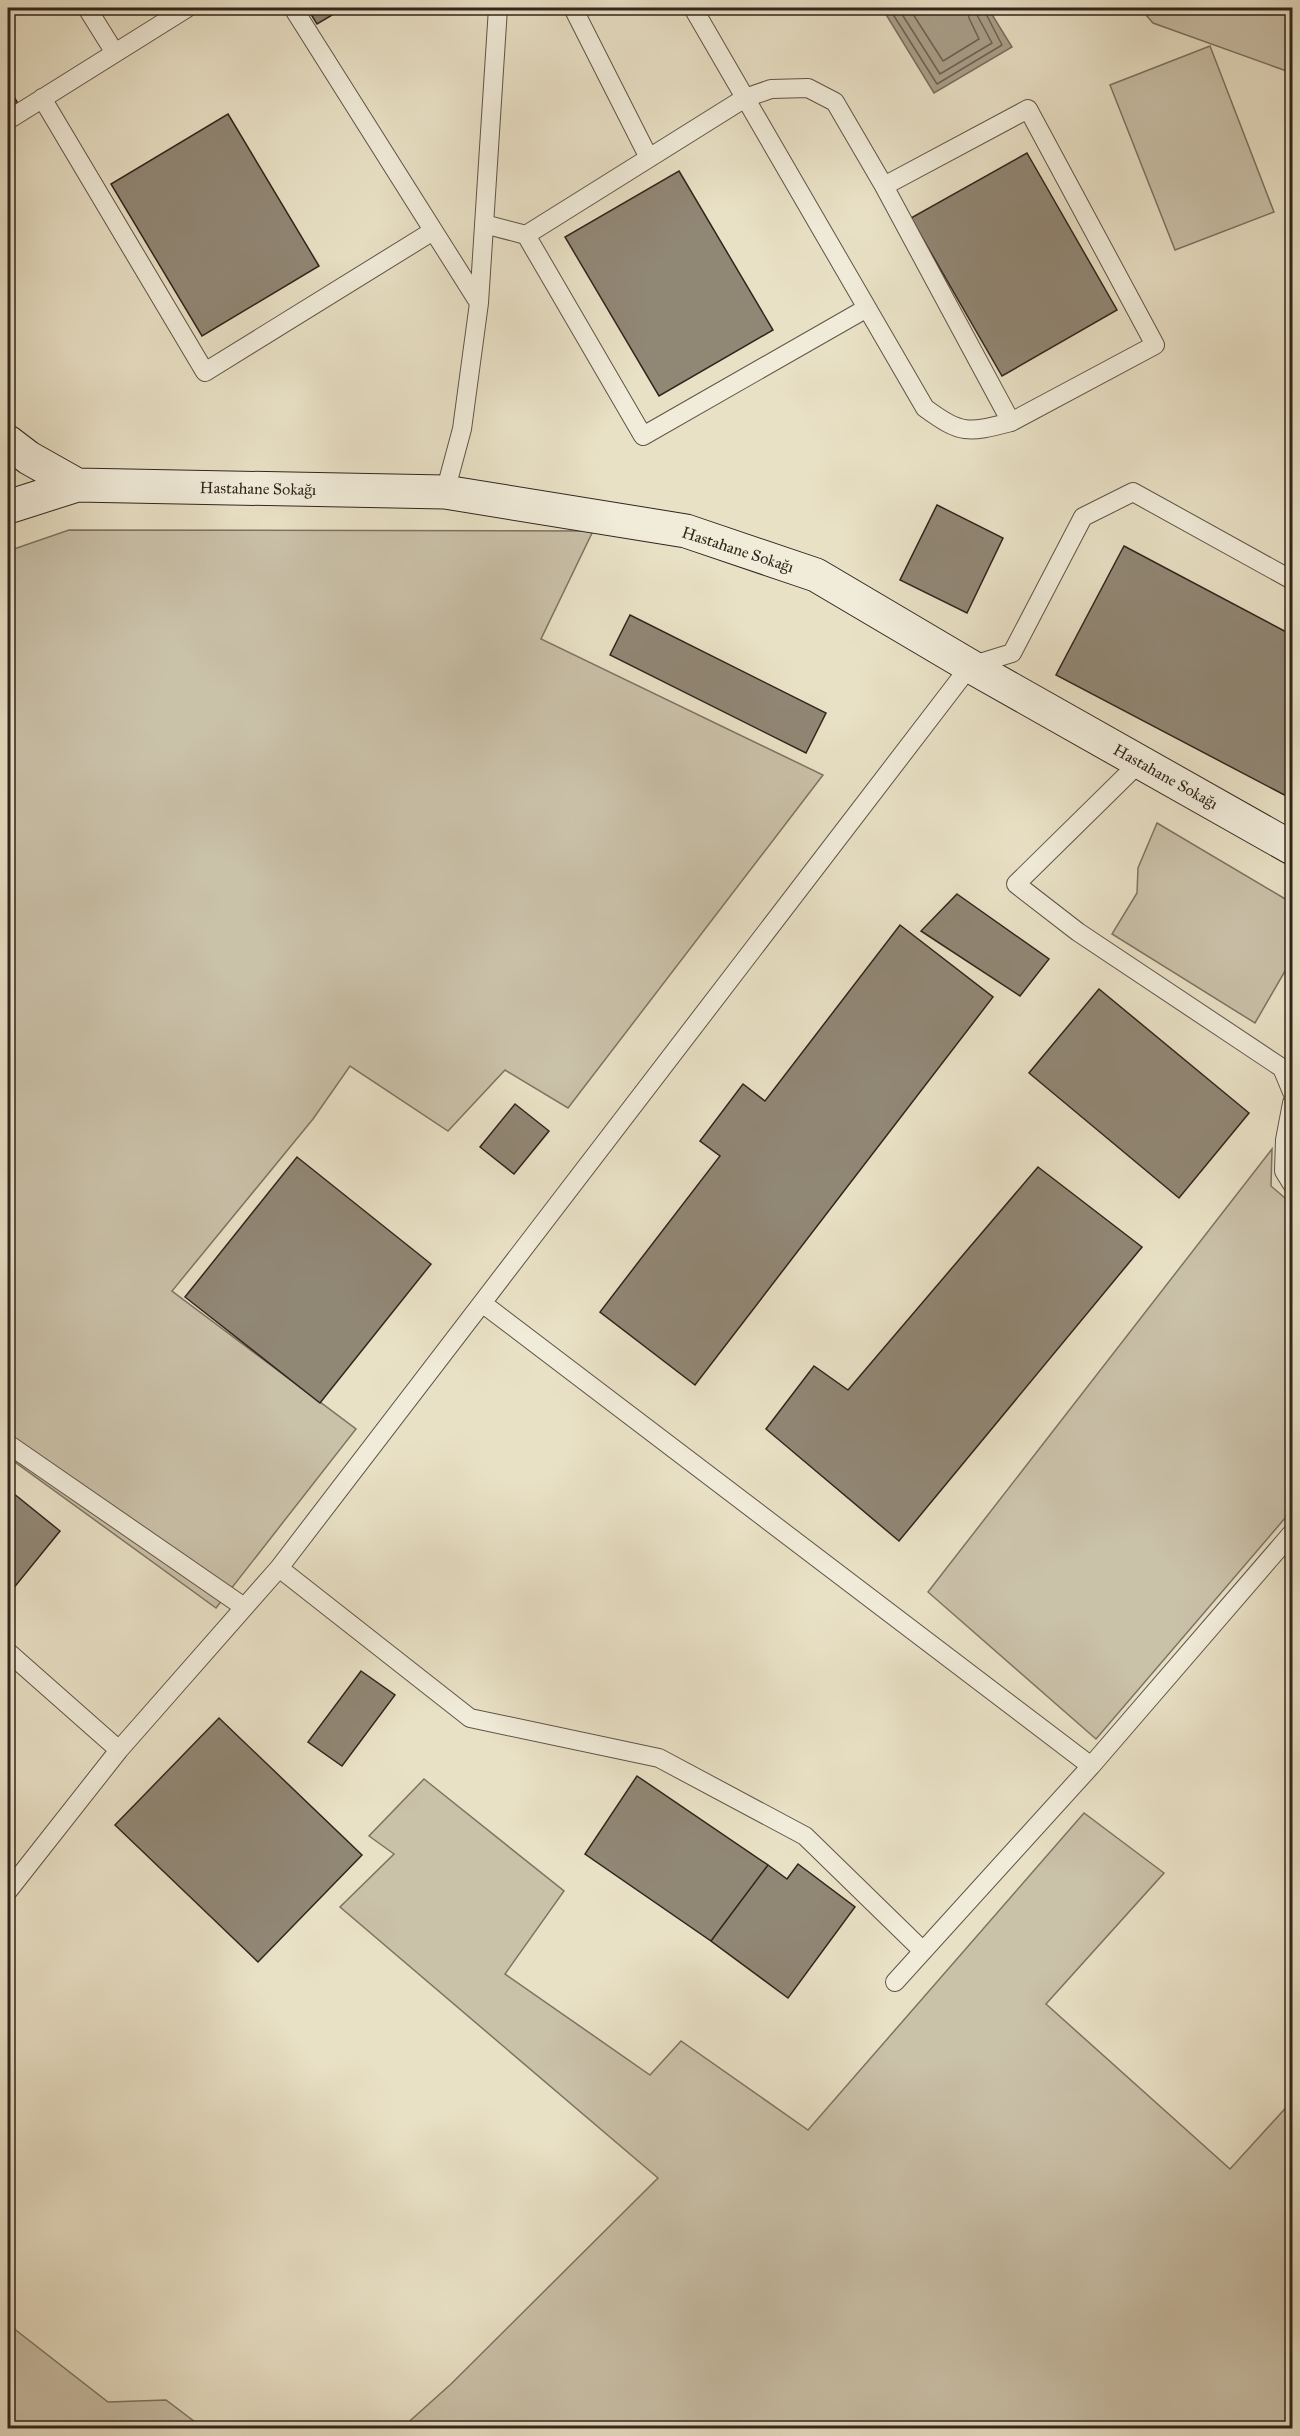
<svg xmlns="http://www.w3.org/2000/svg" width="1300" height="2436" viewBox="0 0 1300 2436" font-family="'IM FELL Great Primer',serif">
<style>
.green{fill:#cac1a9;stroke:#7e7363;stroke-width:1.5}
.water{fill:#aaa18d;stroke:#7a6f60;stroke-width:1.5}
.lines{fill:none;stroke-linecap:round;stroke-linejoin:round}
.shore{stroke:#6e6355;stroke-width:1.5}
.building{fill:#918775;stroke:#31251d;stroke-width:1.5}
.lane-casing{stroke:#5f5447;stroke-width:20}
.secondary-casing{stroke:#31251d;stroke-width:35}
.lane{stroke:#f1ecda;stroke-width:18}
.secondary{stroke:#f1ecda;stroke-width:33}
.labels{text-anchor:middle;stroke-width:5;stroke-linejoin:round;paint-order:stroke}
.street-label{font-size:16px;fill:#31251d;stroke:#f1ecda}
</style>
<rect width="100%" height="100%" fill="#e9e1c6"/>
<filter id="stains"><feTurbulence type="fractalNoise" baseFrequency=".00333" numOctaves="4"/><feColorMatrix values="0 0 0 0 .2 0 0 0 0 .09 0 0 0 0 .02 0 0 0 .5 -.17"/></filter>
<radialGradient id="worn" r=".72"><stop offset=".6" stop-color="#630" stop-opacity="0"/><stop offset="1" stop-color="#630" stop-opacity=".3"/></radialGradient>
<path class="green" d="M1140 8H1292V73L1153 23Z
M1210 46 1274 212 1175 250 1110 85Z
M69 530 593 531 541 639 823 775 568 1108 505 1070 448 1131 350 1066 313 1119 172 1291 356 1429 216 1608 8 1457V551Z
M1157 823 1292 903V959L1255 1023 1112 934 1137 893 1138 868Z
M1272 1149 1271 1186 1292 1204V1510L1096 1739 928 1592Z
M424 1779 564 1891 505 1974 650 2075 681 2041 808 2130 1084 1813 1164 1873 1046 2004 1230 2169 1292 2101V2428H402L451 2384 658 2178 340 1907 394 1854 369 1836Z
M8 2324 108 2402 166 2400 203 2428H8Z"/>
<path class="water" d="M882 8H988L1012 47 934 93Z"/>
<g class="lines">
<path class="shore" d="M889 8 937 84 1002 45 983 8
M898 8 940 74 992 43 977 15 976 8
M909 8 943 61 979 39 969 18 967 8"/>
</g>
<path class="building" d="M307 8H344L317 24Z
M8 87 19 105 8 112Z
M228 114 319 266 202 336 111 184Z
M1027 153 1117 310 1002 376 911 218Z
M679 171 773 330 659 396 565 237Z
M937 505 1003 538 967 613 900 580Z
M1124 546 1292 635V799L1056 675Z
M630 615 826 713 806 753 610 655Z
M957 894 1049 959 1020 996 921 931Z
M900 925 993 997 695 1385 600 1312 720 1156 700 1141 743 1084 765 1101Z
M1099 989 1249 1113 1179 1198 1029 1073Z
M515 1104 549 1131 514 1174 480 1147Z
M297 1157 431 1264 320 1403 185 1297Z
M1038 1167 1142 1247 899 1541 766 1429 814 1366 848 1390Z
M8 1489 60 1531 8 1595Z
M361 1671 395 1695 342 1766 308 1742Z
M219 1718 362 1855 258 1962 115 1825Z
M637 1776 768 1865 711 1941 585 1854Z
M798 1864 855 1907 788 1998 711 1941 768 1865 787 1879Z"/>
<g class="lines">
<g class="lane-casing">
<path id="lane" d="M87 8 115 53
M293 8 479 303
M573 8 649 158
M693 8 925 408C962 435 968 433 1011 422
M42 98 205 372 433 231
M1028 109 1155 345 1011 422 884 186Z
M8 120 187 8
M484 224 526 235 745 98 771 89 808 88 835 102 884 186
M526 235 643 436 867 308
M445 492 462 429 479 303 498 8
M1140 762 1016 884 1078 932 1282 1068 1292 1092
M1292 1103 1285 1140 1284 1171 1292 1184
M482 1303 1091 1766
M8 1444 244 1607
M279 1568 470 1718 659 1758 805 1836 923 1951
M8 1652 119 1750
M8 1891 119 1750 279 1568 970 666 1012 653 1083 517 1133 492 1292 580
M895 1982 1091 1766 1292 1533"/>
</g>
<g class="secondary-casing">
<path id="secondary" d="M8 442 29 458 77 485
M8 507 77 485 445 492 686 531 816 575 970 666 1292 848"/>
</g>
<use href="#lane" class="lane"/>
<use href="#secondary" class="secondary"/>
</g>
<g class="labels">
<g class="street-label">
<text transform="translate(258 488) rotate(1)" y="6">Hastahane Sokağı</text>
<text transform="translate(738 549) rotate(18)" y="6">Hastahane Sokağı</text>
<text transform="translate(1166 776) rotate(29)" y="6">Hastahane Sokağı</text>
</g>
</g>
<rect width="1300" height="2436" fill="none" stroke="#e9e1c6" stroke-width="30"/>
<rect x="9" y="9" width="1282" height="2418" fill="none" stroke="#31251d" stroke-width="3"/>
<rect x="15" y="15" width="1270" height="2406" fill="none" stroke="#31251d" stroke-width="1.5"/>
<rect width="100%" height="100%" filter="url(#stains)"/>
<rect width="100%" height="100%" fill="url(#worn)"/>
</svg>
